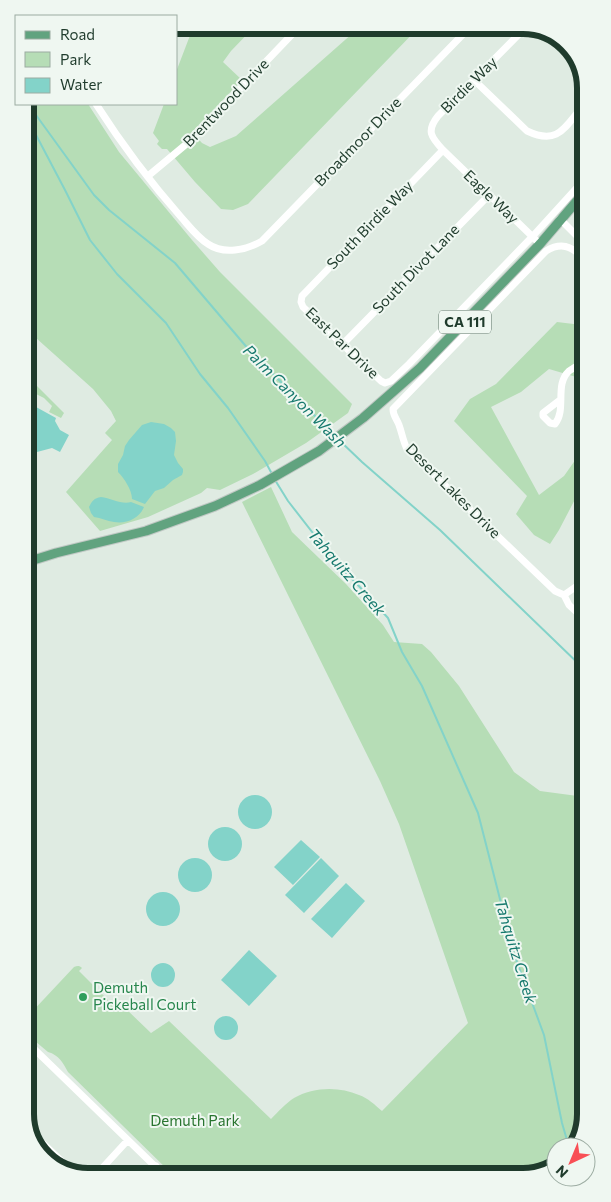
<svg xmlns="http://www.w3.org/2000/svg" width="611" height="1202" viewBox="0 0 611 1202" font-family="Commissioner,sans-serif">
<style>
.green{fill:#b6ddb6}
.water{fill:#83d3c9}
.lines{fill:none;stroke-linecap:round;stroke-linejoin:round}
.stream{stroke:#83d3c9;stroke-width:2}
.major-casing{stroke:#c0c8c4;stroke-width:11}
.minor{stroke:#fff;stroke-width:7}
.major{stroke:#61a37f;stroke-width:9}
.leisure-dot{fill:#2e9e5b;stroke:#eff7f1;stroke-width:2}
.labels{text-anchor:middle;stroke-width:4;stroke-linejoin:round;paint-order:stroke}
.shield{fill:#eff7f1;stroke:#5d7367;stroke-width:1}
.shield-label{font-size:14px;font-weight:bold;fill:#1f3b2c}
.street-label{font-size:15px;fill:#1f3b2c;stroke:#eff7f1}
.leisure-label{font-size:15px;fill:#27864d;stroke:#eff7f1;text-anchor:start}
.park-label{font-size:15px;fill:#28742f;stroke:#eff7f1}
.water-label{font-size:16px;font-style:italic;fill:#177a6e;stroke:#eff7f1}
.rim{fill:none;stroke:#1f3b2c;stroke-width:6}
</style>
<rect width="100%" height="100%" fill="#dfebe2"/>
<path class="green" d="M194 25H256L231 51 223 62 242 80 192 132 202 143 210 147 236 136 362 25H421L248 204 233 210 221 209 195 182 167 149H162L157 144 159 141 153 133 164 104H176V72Z
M25 104H88L119 152 192 240 220 272 352 404 348 413 306 443 253 474 220 490 207 488 201 493 148 517 100 531 66 492 112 440 105 433 116 421 111 411 93 389 26 329Z
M557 322 582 325 583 379 549 369 521 392 491 407 539 495 564 476 583 449V484L559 530 550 544 534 535 516 514 527 496 454 421 470 399 496 384Z
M27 376 64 413 61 418 49 412 52 406 44 398 26 389V378Z
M271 487 292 532 346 584 383 625 394 642 422 644 431 652 459 686 514 772 540 791 585 797 586 1114 576 1147H556V1165L547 1172 174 1176 68 1072C63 1063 59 1055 48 1052L29 1036V1015L74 967C77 966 79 965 82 968L79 971 119 1011 124 1007 151 1033 169 1021 271 1119C278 1112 286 1103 294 1098 313 1087 339 1086 359 1095 368 1098 375 1105 382 1111L468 1023 399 824 380 781 242 502Z"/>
<path class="water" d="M27 402 56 418 55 421 60 430 69 435 60 452 52 448 37 452 27 446Z
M151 422 164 424 171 428 175 432 176 441 174 455 178 463 183 469V472L182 475 173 480 164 488 155 491 145 504 132 499C132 490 124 478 118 472V464L123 455 125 446 129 440 142 425Z
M101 497C111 498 122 505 131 502L144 507C139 519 126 524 114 522 107 521 101 518 94 517L91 513 89 507C92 501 94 498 101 497Z
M238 812a17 17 0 1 1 34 0a17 17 0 1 1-34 0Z
M208 844a17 17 0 1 1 34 0a17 17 0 1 1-34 0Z
M301 840 320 857 293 885 274 867Z
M178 875a17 17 0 1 1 34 0a17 17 0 1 1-34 0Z
M321 858 339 876 304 913 285 895Z
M346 883 365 901 332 938 311 919Z
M146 909a17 17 0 1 1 34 0a17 17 0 1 1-34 0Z
M249 950 277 976 249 1006 221 980Z
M151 975a12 12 0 1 1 24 0a12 12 0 1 1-24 0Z
M214 1028a12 12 0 1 1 24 0a12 12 0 1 1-24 0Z"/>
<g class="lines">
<path class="stream" d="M28 104 94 195 109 210 175 263 250 351 334 435
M35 112V133L65 190 90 240 117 274 166 323 200 374 228 408 265 461 272 474
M339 440 362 462 440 530 584 669
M275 480 288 501 337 564 357 584 388 618 402 652 422 686 478 813 514 954 544 1035 562 1123 569 1147"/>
<g class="major-casing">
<path id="major" d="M27 562 56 553 146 531 215 506 260 485 319 451 363 418 420 368 540 244 582 195"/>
</g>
<path class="minor" d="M528 25 438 116C426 131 431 137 443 150L540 244
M474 80 527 131C557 145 564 129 581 108
M96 104C121 143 150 182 181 217 189 226 197 237 208 244 224 255 246 250 262 241L472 25
M443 150 302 296 301 302 303 307 381 381 385 383 391 381 409 364 532 237 582 182
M148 176 190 141 301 25
M560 219 582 241
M582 257C571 246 561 242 546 251L393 409C393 416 397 419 399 425 402 433 403 441 407 449L555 591 564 595 569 605 584 619
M343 344 489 195
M560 400 543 413V416L550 423 555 424C567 409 554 385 569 371 573 368 578 365 583 363
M564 595 584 581
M29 1044 165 1176
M30 1131 74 1173
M150 1176 151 1171 156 1166
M94 1177 128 1140"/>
<use href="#major" class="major"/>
</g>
<circle class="leisure-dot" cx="83" cy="997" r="5"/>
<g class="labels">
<rect class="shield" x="439" y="310.5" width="52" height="23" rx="4"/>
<g class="shield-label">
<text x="465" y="327">CA 111</text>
</g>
<g class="street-label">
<text transform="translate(469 85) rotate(-45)" y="5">Birdie Way</text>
<text transform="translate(226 103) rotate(-46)" y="5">Brentwood Drive</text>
<text transform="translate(358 142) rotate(-46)" y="5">Broadmoor Drive</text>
<text transform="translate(491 197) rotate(44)" y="5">Eagle Way</text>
<text transform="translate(370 225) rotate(-46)" y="5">South Birdie Way</text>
<text transform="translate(416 269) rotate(-46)" y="5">South Divot Lane</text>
<text transform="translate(342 343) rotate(44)" y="5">East Par Drive</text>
<text transform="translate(453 491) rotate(45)" y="5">Desert Lakes Drive</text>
</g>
<g class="leisure-label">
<text x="93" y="993">Demuth<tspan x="93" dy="17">Pickeball Court</tspan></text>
</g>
<g class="park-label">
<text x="195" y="1126">Demuth Park</text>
</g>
<g class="water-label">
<text transform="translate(295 396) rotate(45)" y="6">Palm Canyon Wash</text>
<text transform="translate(347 572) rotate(49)" y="6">Tahquitz Creek</text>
<text transform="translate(516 951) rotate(73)" y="6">Tahquitz Creek</text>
</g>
</g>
<path d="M0 0H611V1202H0ZM88 34H523A54 54 0 0 1 577 88V1114A54 54 0 0 1 523 1168H88A54 54 0 0 1 34 1114V88A54 54 0 0 1 88 34Z" fill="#eff7f1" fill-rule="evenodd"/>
<path class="rim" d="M88 34H523A54 54 0 0 1 577 88V1114A54 54 0 0 1 523 1168H88A54 54 0 0 1 34 1114V88A54 54 0 0 1 88 34Z"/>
<rect x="15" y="15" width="162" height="90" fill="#eff7f1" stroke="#9caca2"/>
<rect x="25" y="31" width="25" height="8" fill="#61a37f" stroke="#9caca2"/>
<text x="60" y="40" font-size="15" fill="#1f3b2c">Road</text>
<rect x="25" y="52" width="25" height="15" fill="#b6ddb6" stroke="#9caca2"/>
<text x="60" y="65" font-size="15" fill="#1f3b2c">Park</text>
<rect x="25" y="78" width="25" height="15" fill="#83d3c9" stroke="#9caca2"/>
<text x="60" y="90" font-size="15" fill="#1f3b2c">Water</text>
<g transform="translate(571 1162) rotate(224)"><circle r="24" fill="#eff7f1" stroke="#9caca2"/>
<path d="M0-4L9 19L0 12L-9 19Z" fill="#f84f55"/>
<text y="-8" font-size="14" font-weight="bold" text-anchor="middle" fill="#1f3b2c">N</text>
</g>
</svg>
